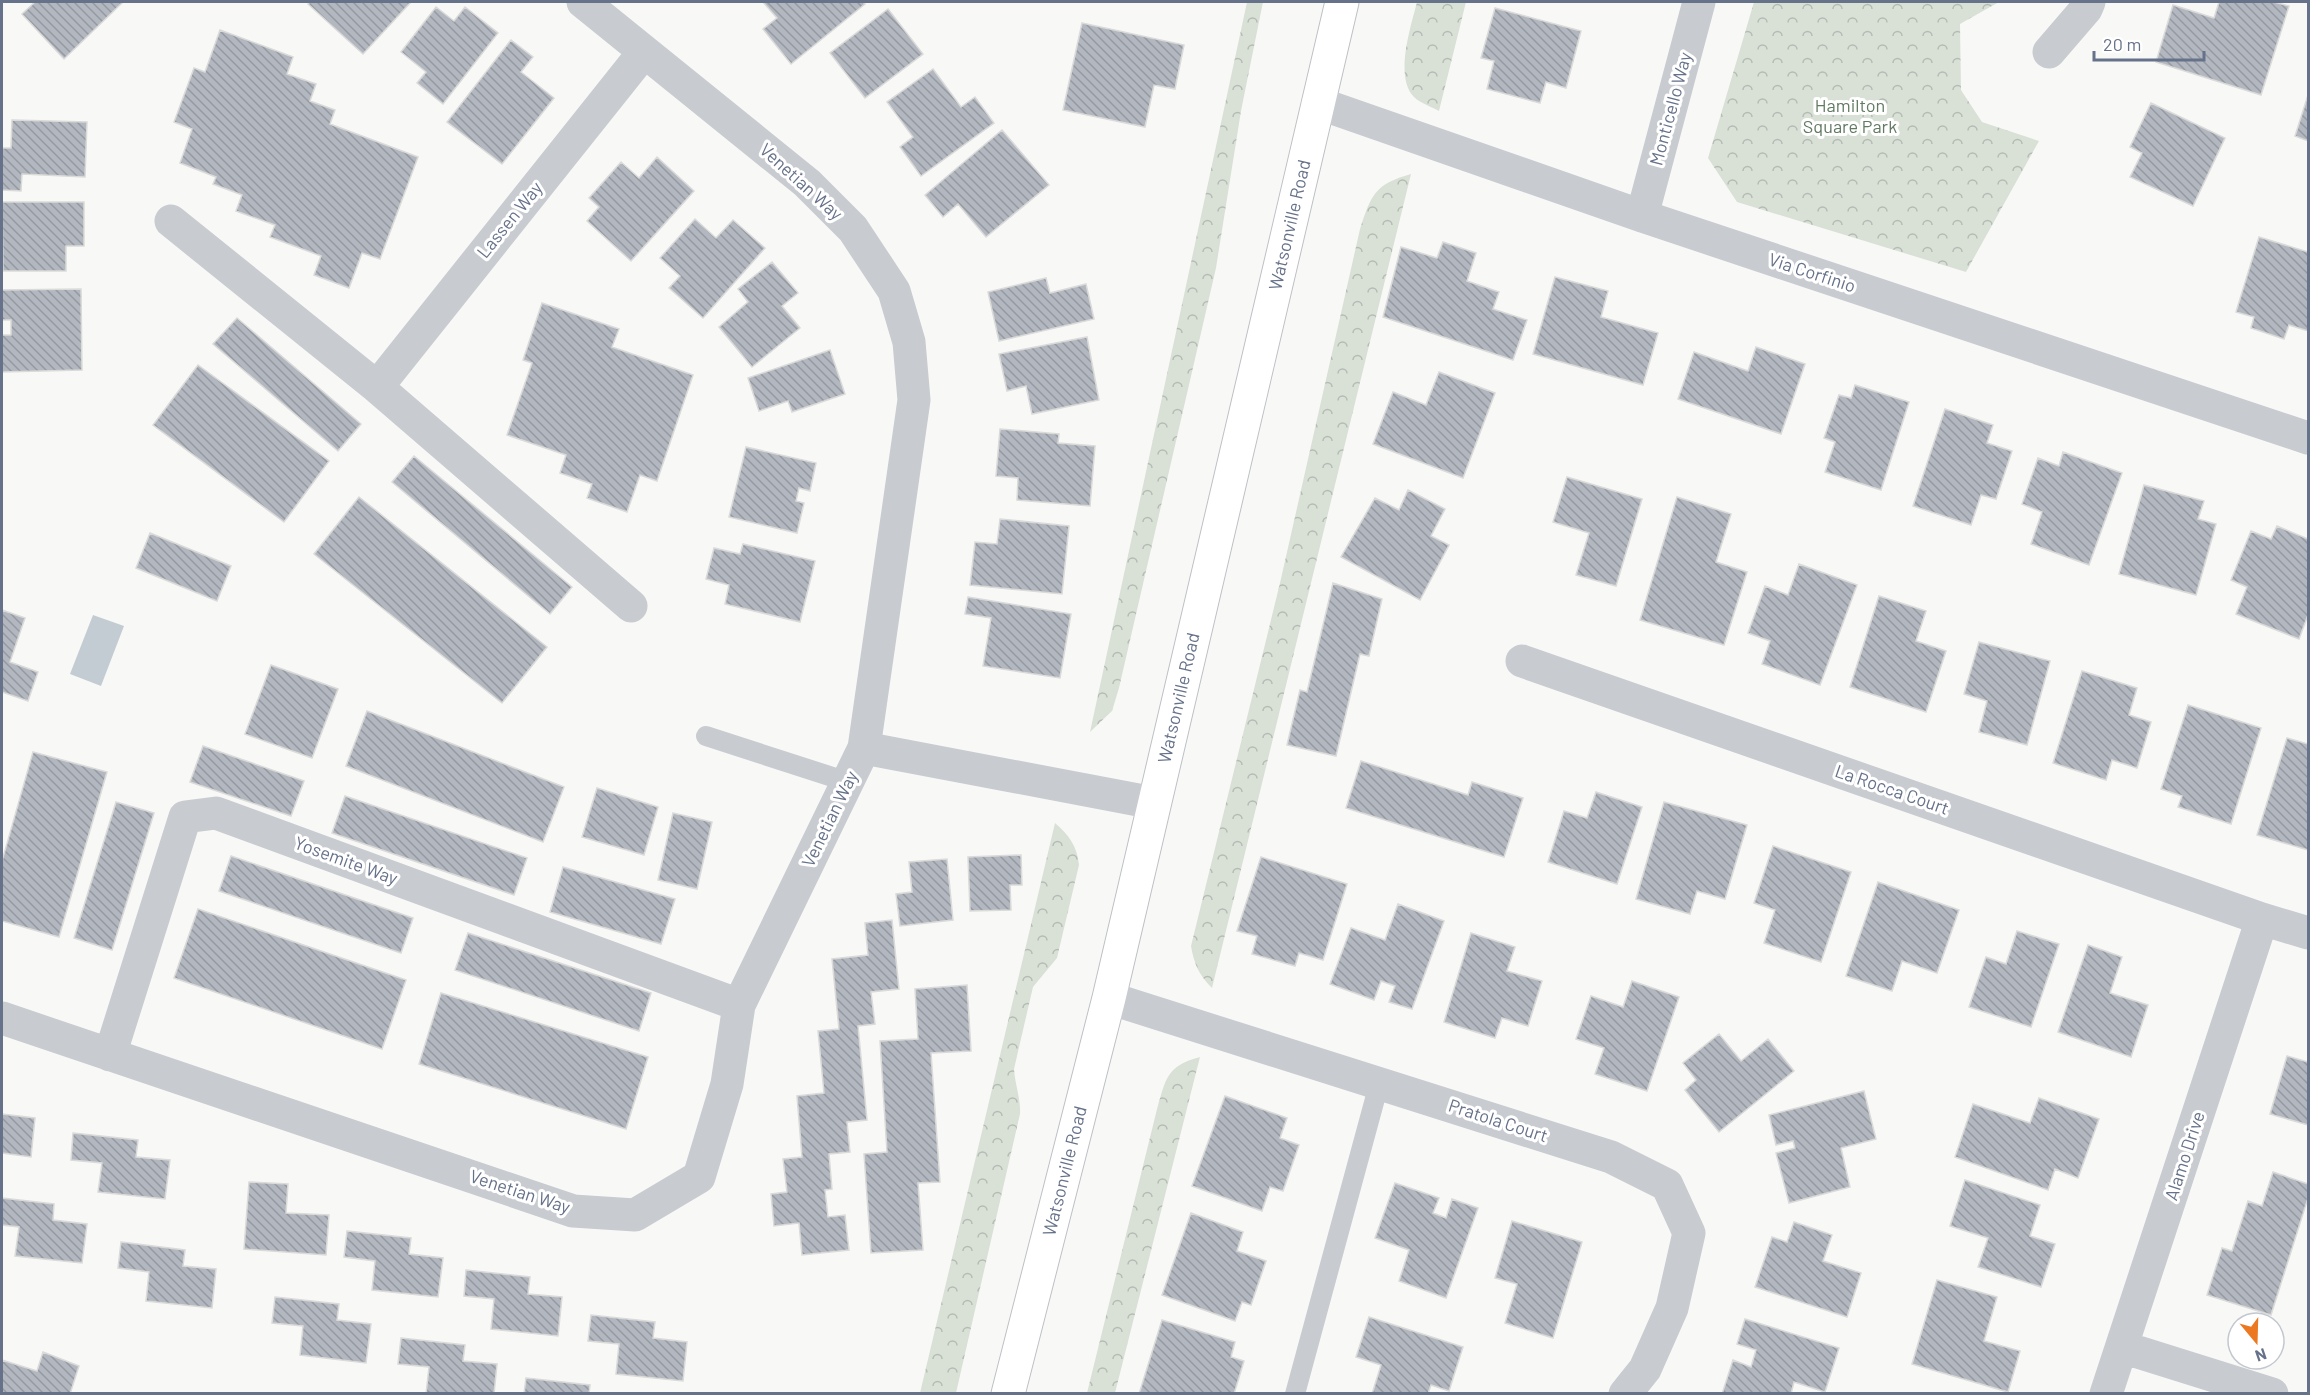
<svg xmlns="http://www.w3.org/2000/svg" width="2310" height="1395" viewBox="0 0 2310 1395" font-family="Barlow,sans-serif">
<style>
.forest{fill:url(#forest-crowns)}
.water{fill:#c3ccd2}
.building{fill:url(#building-back-hatch);stroke:#dadad8;stroke-width:1.5}
.lines{fill:none;stroke-linecap:round;stroke-linejoin:round}
.secondary-casing{stroke:#bdc0c6;stroke-width:35}
.service{stroke:#c8cbcf;stroke-width:20}
.minor{stroke:#c8cbcf;stroke-width:33}
.secondary{stroke:#fff;stroke-width:33}
.labels{text-anchor:middle;stroke-width:6;stroke-linejoin:round;paint-order:stroke}
.park-label{font-size:18px;fill:#617a61;stroke:#fff}
.street-label{font-size:18px;fill:#667289;stroke:#fff}
</style>
<defs>
<pattern id="forest-crowns" width="20" height="18" patternUnits="userSpaceOnUse" patternTransform="scale(1.5)"><rect width="20" height="18" fill="#d9e1d7"/><path d="M2 6a3 3 0 1 1 6 0M12 15a3 3 0 1 1 6 0" fill="none" stroke="#b4bbb4"/></pattern>
<pattern id="building-back-hatch" width="6" height="6" patternUnits="userSpaceOnUse" patternTransform="scale(1.5)"><rect width="6" height="6" fill="#b3b8c0"/><path d="M-1 5l2 2M0 0l6 6M5-1l2 2" fill="none" stroke="#959aa2"/></pattern>
</defs>
<rect width="100%" height="100%" fill="#f8f9f6"/>
<path class="forest" d="M1247 2H1263L1241 111 1216 268 1119 688 1112 711 1090 732Z
M1417 2H1466L1439 111C1432 107 1420 103 1414 97 1394 77 1411 26 1417 2Z
M1754 2H1999L1960 24 1961 90 1982 122 2039 141 1966 272 1737 202 1708 158Z
M1411 174 1212 988C1199 975 1194 964 1191 946L1280 583 1360 229C1371 195 1375 184 1411 174Z
M1055 823C1069 835 1077 846 1079 865L1057 958 1033 987 1014 1069C1015 1085 1021 1099 1020 1114L956 1393H920Z
M1200 1057 1115 1393H1087L1157 1109C1166 1079 1166 1066 1200 1057Z"/>
<path class="water" d="M93 615 124 626 101 686 70 674Z"/>
<path class="building" d="M35 2H123L64 59 22 14Z
M310 2H411L363 54 308 4Z
M763 2H863L865 4 791 64 763 29 777 18Z
M2219 2H2274L2289 6 2261 95 2156 62 2173 5 2214 18Z
M436 7 454 21 465 7 498 33 443 104 417 83 426 72 401 52Z
M1495 8 1581 31 1566 88 1546 82 1540 103 1487 89 1494 61 1481 58Z
M888 9 923 54 865 98 830 53Z
M1082 23 1184 45 1175 89 1154 85 1145 127 1063 110Z
M220 30 293 57 287 74 316 84 310 101 335 110 330 124 418 157 380 259 362 253 349 288 314 275 321 256 270 237 275 225 236 211 242 195 213 184 216 177 180 163 192 129 174 122 194 68 205 72Z
M511 40 533 57 521 72 554 98 502 164 447 122Z
M933 69 961 107 975 97 994 123 921 176 900 147 913 137 887 102Z
M2308 95V141L2295 136Z
M2151 103 2225 138 2193 206 2130 177 2142 153 2130 147Z
M12 120 87 122 85 177 22 174 21 191 2 190V148H11Z
M1002 130 1049 185 986 237 958 204 943 217 925 195Z
M657 157 694 191 631 261 587 221 599 207 589 198 621 162 639 178Z
M2 202H84V246H66V271H3Z
M695 219 716 238 733 220 765 248 703 318 669 288 680 276 660 258Z
M2259 237 2308 252V331L2289 325 2284 339 2251 328 2254 317 2236 312Z
M1443 242 1476 253 1467 281 1499 292 1493 309 1527 320 1513 360 1383 317 1401 247 1437 258Z
M772 262 798 293 782 306 800 328 752 367 719 327 748 302 738 289Z
M1555 277 1608 291 1601 317 1658 333 1643 385 1533 354Z
M1046 278 1050 293 1086 284 1094 319 999 341 988 292Z
M81 289 82 370 2 372V335H11V320H2V290Z
M542 303 619 329 612 347 693 375 657 481 640 475 627 512 587 498 592 484 560 473 566 455 507 435 532 363 523 360Z
M237 318 361 424 338 451 213 344Z
M1087 337 1099 400 1032 414 1026 386 1007 391 999 354Z
M1756 347 1805 364 1781 434 1678 399 1694 352 1748 371Z
M830 350 845 394 792 412 788 401 759 411 748 378Z
M198 365 329 461 284 522 153 425Z
M1439 372 1495 393 1463 478 1373 444 1393 392 1426 405Z
M1855 385 1909 402 1881 490 1825 472 1835 442 1824 438 1839 395 1851 398Z
M1945 409 1993 425 1987 443 2012 451 1996 499 1981 495 1971 525 1913 506Z
M1000 429 1059 434 1058 443 1095 446 1090 506 1017 500 1018 478 996 476Z
M746 447 816 463 810 491 799 488 796 501 804 503 797 533 729 517Z
M2063 452 2122 473 2089 565 2031 544 2042 512 2022 504 2038 458 2059 466Z
M414 456 572 587 550 614 392 482Z
M1567 477 1642 499 1616 586 1576 575 1589 533 1553 522Z
M2144 485 2204 501 2198 519 2216 524 2196 595 2119 574Z
M1408 490 1445 509 1431 536 1449 545 1420 600 1341 557 1375 498 1399 510Z
M359 497 547 647 502 703 314 554Z
M1677 497 1731 514 1716 562 1747 572 1724 645 1640 620Z
M1000 519 1069 526 1062 594 970 585 975 542 997 544Z
M2277 526 2308 539V615L2299 639 2236 614 2247 587 2231 580 2251 531 2271 539Z
M150 533 231 566 217 601 136 568Z
M743 544 815 561 800 622 725 604 729 585 706 579 714 548 740 554Z
M1799 564 1857 585 1820 685 1762 664 1770 641 1748 633 1765 586 1788 595Z
M1333 583 1382 599 1369 656 1360 654 1336 756 1287 745 1300 690 1307 692Z
M1879 596 1926 611 1916 641 1946 651 1926 712 1850 687Z
M968 597 1071 614 1060 678 983 666 991 618 965 614Z
M2 610 25 618 10 662 38 672 28 701 2 692Z
M1979 642 2050 661 2027 745 1979 732 1987 701 1964 694Z
M271 665 338 689 312 758 245 734Z
M2082 671 2137 688 2129 715 2151 722 2137 768 2112 760 2106 780 2053 763Z
M2188 705 2261 728 2231 824 2178 807 2182 796 2161 789Z
M367 711 564 787 543 842 346 766Z
M2287 738 2308 744V850L2257 835Z
M203 746 304 781 291 816 190 782Z
M33 752 107 772 59 937 2 921V861Z
M1361 761 1468 795 1472 782 1523 798 1504 857 1346 808Z
M597 788 658 807 644 855 582 837Z
M1596 792 1642 807 1617 884 1548 862 1564 811 1587 818Z
M345 796 527 858 514 895 332 833Z
M116 802 154 813 112 950 74 938Z
M1664 802 1747 825 1725 899 1697 891 1690 914 1636 899Z
M673 813 712 822 697 889 658 880Z
M1773 846 1851 872 1821 962 1764 943 1775 910 1754 903Z
M1021 855 1022 885H1010L1011 910 970 911 968 857Z
M231 856 413 918 401 953 219 891Z
M1261 857 1347 884 1323 960 1299 953 1295 966 1252 954 1257 936 1237 931Z
M947 859 953 920 900 926 896 894 912 892 909 862Z
M563 867 675 899 661 944 550 912Z
M1878 882 1959 910 1937 973 1902 961 1892 991 1846 976Z
M1398 904 1444 921 1412 1009 1389 1002 1395 986 1381 981 1374 1000 1330 984 1351 928 1385 940Z
M198 909 406 980 382 1049 174 978Z
M892 920 899 989 871 992 875 1024 858 1026 867 1120 847 1122 850 1152 829 1154 832 1189 825 1190 828 1217 845 1215 849 1250 802 1255 799 1223 774 1226 771 1194 787 1192 783 1159 802 1157 797 1096 824 1093 818 1031 839 1029 832 959 868 955 865 923Z
M2017 931 2059 944 2031 1027 1969 1007 1986 957 2006 964Z
M468 933 651 993 639 1031 455 970Z
M1471 933 1515 947 1507 971 1542 981 1528 1026 1502 1018 1495 1038 1444 1022Z
M2088 945 2122 957 2110 993 2148 1005 2131 1057 2058 1032Z
M1632 981 1679 997 1647 1091 1595 1074 1604 1048 1576 1039 1591 996 1623 1007Z
M967 985 971 1051 931 1053 940 1182 918 1183 923 1250 871 1253 864 1154 887 1152 880 1041 918 1039 915 989Z
M441 993 648 1057 626 1129 419 1064Z
M1719 1034 1741 1061 1768 1039 1794 1071 1719 1132 1685 1090 1696 1080 1683 1063Z
M2287 1056 2308 1062V1125L2270 1114Z
M1864 1091 1876 1139 1841 1148 1850 1187 1789 1203 1776 1153 1795 1148 1793 1141 1776 1145 1769 1115Z
M1225 1096 1287 1118 1280 1138 1299 1145 1283 1191 1270 1187 1262 1211 1192 1186Z
M2039 1098 2099 1119 2078 1178 2055 1169 2048 1190 1955 1157 1973 1104 2030 1123Z
M2 1114 35 1118 31 1157 2 1153Z
M73 1133 138 1140 136 1157 170 1160 165 1199 98 1192 102 1163 71 1160Z
M2273 1172 2308 1184V1198L2271 1315 2207 1295 2222 1248 2232 1251 2248 1201 2262 1206Z
M1965 1180 2040 1205 2030 1236 2055 1244 2041 1287 1978 1267 1988 1238 1950 1226Z
M249 1182 288 1184 286 1213 329 1215 326 1255 244 1249Z
M1395 1183 1439 1198 1433 1213 1446 1218 1452 1199 1478 1208 1446 1298 1399 1281 1409 1250 1375 1238Z
M2 1198 54 1204 53 1220 87 1224 82 1263 15 1256 19 1227 2 1225Z
M1191 1213 1243 1232 1237 1251 1266 1261 1251 1305 1242 1302 1235 1321 1162 1295Z
M1512 1221 1582 1242 1553 1338 1505 1323 1517 1284 1495 1278Z
M1794 1222 1832 1235 1823 1261 1861 1273 1847 1317 1755 1287 1772 1237 1787 1242Z
M347 1231 411 1238 409 1254 443 1258 438 1297 372 1290 375 1261 344 1257Z
M121 1242 185 1250 183 1266 216 1269 212 1308 146 1301 149 1272 118 1268Z
M466 1270 530 1277 528 1294 562 1297 558 1336 491 1329 494 1299 464 1296Z
M1937 1280 1997 1297 1984 1341 2020 1351 2008 1392 1912 1364Z
M275 1297 339 1304 337 1320 371 1324 366 1363 300 1355 303 1326 272 1323Z
M591 1315 655 1322 653 1338 687 1342 683 1381 616 1374 619 1344 588 1341Z
M1369 1317 1463 1347 1449 1391 1431 1385 1428 1394H1372L1381 1365 1356 1357Z
M1745 1319 1839 1348 1825 1392 1794 1382 1791 1394H1722L1733 1360 1751 1367 1756 1350 1737 1344Z
M1162 1320 1235 1342 1231 1357 1244 1361 1234 1394H1139Z
M401 1338 465 1345 463 1361 497 1364 494 1394H426L429 1367 398 1364Z
M43 1352 79 1366 70 1394H2V1360L37 1371Z
M526 1378 590 1385 589 1394H524Z"/>
<g class="lines">
<g class="secondary-casing">
<path id="secondary" d="M1008 1394 1109 998 1342 2"/>
</g>
<path class="service" d="M706 736 848 782
M1295 1394 1379 1084"/>
<path class="minor" d="M2049 52 2086 9 2089 2
M1318 103 1642 216 2308 438
M1642 216 1699 2
M171 221 377 387 631 606
M377 387 644 52
M1522 661 2262 919 2308 933
M864 748 1154 803
M1109 998 1611 1157 1667 1185 1689 1233 1672 1308 1645 1369 1625 1394
M2 1018 573 1211 635 1215 699 1177 727 1084 739 1005 864 748 914 400 909 342 894 291 853 229 807 183 583 2
M110 1055 185 817 216 813 739 1005
M2122 1347 2272 1394
M2106 1394 2262 919"/>
<use href="#secondary" class="secondary"/>
</g>
<g class="labels">
<g class="park-label">
<text x="1850" y="112">Hamilton<tspan x="1850" dy="21">Square Park</tspan></text>
</g>
<g class="street-label">
<text transform="translate(1671 109) rotate(-75)" y="6">Monticello Way</text>
<text transform="translate(801 182) rotate(42)" y="6">Venetian Way</text>
<text transform="translate(510 220) rotate(-51)" y="6">Lassen Way</text>
<text transform="translate(1290 225) rotate(-77)" y="6">Watsonville Road</text>
<text transform="translate(1812 273) rotate(18)" y="6">Via Corfinio</text>
<text transform="translate(1179 698) rotate(-77)" y="6">Watsonville Road</text>
<text transform="translate(1892 790) rotate(19)" y="6">La Rocca Court</text>
<text transform="translate(830 819) rotate(-64)" y="6">Venetian Way</text>
<text transform="translate(346 861) rotate(20)" y="6">Yosemite Way</text>
<text transform="translate(1498 1121) rotate(18)" y="6">Pratola Court</text>
<text transform="translate(2185 1156) rotate(-72)" y="6">Alamo Drive</text>
<text transform="translate(1065 1171) rotate(-76)" y="6">Watsonville Road</text>
<text transform="translate(520 1192) rotate(18)" y="6">Venetian Way</text>
</g>
</g>
<rect width="2310" height="1395" fill="none" stroke="#667289" stroke-width="6"/>
<g transform="translate(2256 1341) rotate(161)"><circle r="28" fill="#ffffff" stroke="#c2c7d0" stroke-width="1.5"/>
<path d="M0-4.5L10 22L0 15L-10 22Z" fill="#ec7922"/>
<text y="-9" font-size="16" font-weight="bold" text-anchor="middle" fill="#667289">N</text>
</g>
<path d="M2094 51v9h110v-9" fill="none" stroke="#667289" stroke-width="3"/>
<text x="2103" y="51" font-size="18" fill="#667289" stroke="#ffffff" stroke-width="4.5" paint-order="stroke">20 m</text>
</svg>
